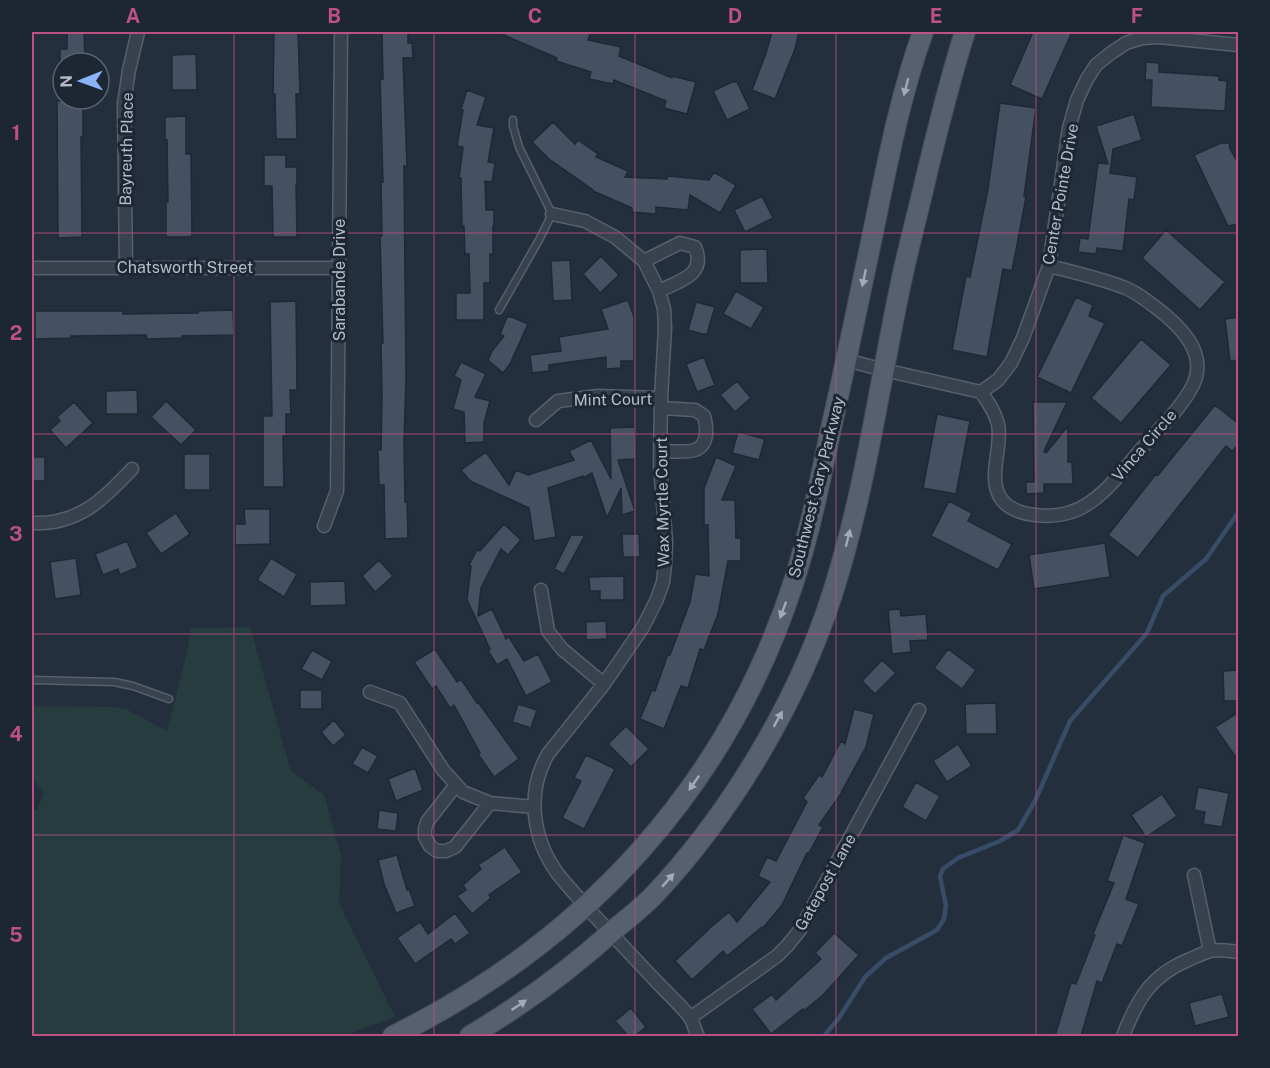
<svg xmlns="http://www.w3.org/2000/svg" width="1270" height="1068" viewBox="0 0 1270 1068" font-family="'Public Sans',sans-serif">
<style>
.green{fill:#263c3f}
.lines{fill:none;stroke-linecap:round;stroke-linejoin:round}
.stream{stroke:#394c67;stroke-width:4.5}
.building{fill:#455162;stroke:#1f2835;stroke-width:1.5}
.service-casing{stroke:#565f6c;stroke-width:9}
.minor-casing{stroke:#565f6c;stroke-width:15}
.primary-casing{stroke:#414a57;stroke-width:22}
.service{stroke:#38414e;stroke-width:6}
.minor{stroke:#38414e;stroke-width:12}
.primary{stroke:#56606e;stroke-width:20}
.oneway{fill:#a1aab7}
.grid{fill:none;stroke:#bd5182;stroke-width:1.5;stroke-opacity:0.55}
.labels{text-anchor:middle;stroke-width:6;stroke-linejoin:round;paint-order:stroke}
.street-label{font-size:16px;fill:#b4bcc9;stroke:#1d2633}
.neatline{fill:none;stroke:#bd5182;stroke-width:2}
.grid-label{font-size:20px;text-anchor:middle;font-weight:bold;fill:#bd5182}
</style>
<rect width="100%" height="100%" fill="#242f3e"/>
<path class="green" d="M250 627 291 771 324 795 341 855 339 903 395 1017 344 1036H32V810H37L44 793 32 778V706L115 707 126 709 167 731 187 652 191 628Z"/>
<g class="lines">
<path class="stream" d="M824 1036 839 1018 865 977 886 958 937 930 944 919 946 906 940 876 943 869 958 858 1000 841 1018 830 1035 801 1070 721 1147 633 1163 596 1206 559 1238 513"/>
</g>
<path class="building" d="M67 32H84L85 63H60V49H67Z
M274 32H298L300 94H296L297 139H276L275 94H273Z
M382 32H408V43H412L413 58H403L407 166H404L406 379 404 442 405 502H407L408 538 385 539 384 485H379L378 450H381L382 396 381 343H383L380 236H382L381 182H383L380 79H383Z
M497 32H591L588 40 621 47 619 56 672 78V76L696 82 687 114 664 108 666 101 614 80 613 84 589 79 591 72 556 61 557 58Z
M772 32H799L795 49 775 99 752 90 766 53Z
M1033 32H1072L1042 99 1010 85Z
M196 54 197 90H172V55Z
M1146 62 1159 63V72L1219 76V80L1227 81 1225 111 1151 107 1152 80H1145Z
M732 82H737L750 109 727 120 713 91Z
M467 90 486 97 477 125 494 128 488 162 495 163 492 182 485 181 486 210H494V226H493V254H490V283H484V320H456V293H470L469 254H465L464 226H462L461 178H459L463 147 457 146 463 110 461 109Z
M57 101H83V137H81L82 237 58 238Z
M1000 103 1036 108 1024 196 1026 197 1012 271 1003 269 987 357 952 350 966 276 970 277 988 189Z
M1134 114 1142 140 1113 149 1110 173 1137 177 1134 200 1129 199 1123 251 1097 248 1096 254 1078 252 1080 238 1088 239 1098 163 1108 164 1096 126Z
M186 116V154H191L192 237H166V202H168L167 140H165V117Z
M553 122 575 144 578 140 598 154 596 157 628 171 625 177 667 179 668 176 709 180 714 172 736 185 720 213 690 195 688 210 656 207V214L632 212V208L593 191V190L549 159 532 142Z
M1221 143H1229L1230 149 1239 164V224L1228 226 1194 155Z
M264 155H286V167H297V185H296L297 237H273L272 186H264Z
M762 196 773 218 745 232 734 210Z
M1166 230 1225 282 1200 310 1142 258Z
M767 249 768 283H740V250Z
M601 256 619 275 600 293 583 274Z
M570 260 572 300 553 301 551 261Z
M736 291 764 307 751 329 723 314Z
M1076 297 1093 305 1089 316 1105 323 1071 393 1037 377Z
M628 300 634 317V361H621V368L606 369V357L549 365V371L532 373 530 355 561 351 559 337 608 329 601 309Z
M296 301 297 390H290L291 414H286V436H283L284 487H263V416H272L270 302Z
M696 302 715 307 707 334H702L688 330Z
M233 310 234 335 182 336V338L147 339 146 335 71 336V338L35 339V311H123V314L198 313V311Z
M507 317H512L528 324 510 364 503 373 488 360 492 351 504 336 500 334Z
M1239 317V360L1230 361 1225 319Z
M1141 339 1171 365 1121 423 1091 398Z
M704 357 715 385 697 392 686 364Z
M461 362 486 374 475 397 490 401 484 423V442L465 443 464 412 453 409 461 380 454 376Z
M737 381 751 398 735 412 720 395Z
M137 390 138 414H106V391Z
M166 401 196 430 181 445 151 417Z
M74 402 93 423 66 448 50 430 60 421 57 417Z
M1033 402H1067L1044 451 1046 453 1068 426V462H1072L1073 484H1044V493L1026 494V482H1034Z
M1215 405 1239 424V444L1232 451 1226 446 1138 558 1108 535 1156 474 1158 475Z
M937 414 970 421 956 494 923 488Z
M635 427 636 459 618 460 635 511 622 515 621 488 607 518 592 473 583 478V476L548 488 556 537 534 541 529 508 470 481 461 470 486 452 509 485 516 470 528 475 574 460 569 451 591 440 611 479 610 428Z
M738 432 765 439 759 460 732 453Z
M184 454H210V490H184Z
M32 457H45V481H32Z
M716 457 736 466 722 500H735L736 538H741V561H728L718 614 704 650 700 649 688 688 681 686 664 729 640 719 652 690 655 691 668 654 670 655 690 602 695 574 709 576 708 525H704V488Z
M949 501 972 513 968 521 1012 544 998 570 931 536Z
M244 509H270V544L235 545V524H245Z
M176 513 190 534 161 554 146 533Z
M504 524 521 540 508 555 501 549 481 588 478 616 492 609 506 639 509 637 524 661 538 654 552 682 526 696 507 659 497 665 488 651 490 649 467 600 471 566 469 565 477 550 480 551Z
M622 534H639L640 557H623Z
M571 535H585L564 574 554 569Z
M127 541 138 567 120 575 118 569 103 575 95 554Z
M1105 543 1110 577 1034 589 1029 555Z
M76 558 81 595 55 599 50 562Z
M271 558 297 574 284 597 257 580Z
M379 560 393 576 375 592 362 576Z
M624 576V600H600V591H590L589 577Z
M345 581 346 605 310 606V582Z
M900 609 901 616 926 614 928 640 910 641 911 652 892 654 888 610Z
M606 621 607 639 586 640V622Z
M435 649 457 682 461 679 477 703 478 702 519 759 494 777 478 754 480 753 454 705 450 708 436 686 432 689 414 662Z
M948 649 976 670 962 689 934 668Z
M312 650 332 661 322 680 301 669Z
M882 660 896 673 875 694 862 681Z
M1239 670V701H1224L1223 671Z
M300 690H322V709H300Z
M996 703 997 734H966L965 704Z
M518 704 537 710 531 728 512 722Z
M854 709 874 714 866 747 842 791H843L819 825 823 827 809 853H807L782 905 763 928 762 927 727 956 723 951 692 980 675 961 707 931H706L729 912 737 922 770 882 758 876 767 857 776 861 807 802 803 798 819 775 822 777 841 741 845 744Z
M1239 712V762L1215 727Z
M334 720 346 735 333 746 321 732Z
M626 726 649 749 631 767 608 744Z
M958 744 972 766 947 782 933 761Z
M362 747 378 756 368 773 352 764Z
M586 755 615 769 584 829 562 818 581 781 574 778Z
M415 768 423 790 396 801 388 779Z
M916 782 940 796 926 821 902 807Z
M1198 787 1229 793 1222 827 1203 824 1205 812 1194 810Z
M1162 794 1177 816 1146 837 1131 815Z
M379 810 398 813 396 831 377 829Z
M1123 835 1145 843 1126 899 1139 904 1122 946 1117 944 1102 983 1097 981 1081 1036H1055L1071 983 1076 984 1095 935 1093 934 1114 883 1107 881Z
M505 847 522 872 489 895 491 898 472 914 457 896 466 890 463 885 481 869 478 865Z
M397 855 407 890 409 889 415 906 396 913 384 884 378 860Z
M455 913 470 933 455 944 451 939 415 964 397 938 420 922 428 934Z
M834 933 859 955 824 994 804 1011 803 1009 771 1034 752 1009 772 994 776 1000 821 959 815 953Z
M1222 994 1229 1017 1195 1026 1189 1003Z
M631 1008 646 1027 635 1036H628L615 1021Z"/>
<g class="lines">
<g class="service-casing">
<path id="service" d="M499 310 539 240 552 214 519 147 513 126V120
M32 680 114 682 133 686 169 699"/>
</g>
<g class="minor-casing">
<path id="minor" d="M552 214 585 221 615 237 644 261 659 291 664 309 665 328 661 398 660 466 666 541 665 565 663 582 657 599 643 627 604 684 548 754C526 792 532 839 558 874 568 887 580 899 591 912 612 934 633 957 654 979 663 989 685 1009 691 1019 694 1025 695 1031 698 1036
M644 261 680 243 695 247C707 275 679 281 659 291
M126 267 124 104 129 70 138 32
M32 268H339
M846 360 884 370 981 392 998 380 1011 363 1023 338 1049 266 1069 128 1077 100 1087 79 1096 65 1111 53 1126 43 1142 38 1159 37 1238 45
M981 392C988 402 995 412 998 424 1003 448 986 479 1002 500 1016 518 1053 518 1071 512 1101 503 1125 467 1145 445 1161 427 1182 407 1193 385 1209 352 1178 324 1154 306 1144 299 1135 291 1123 287 1099 278 1074 272 1049 266
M536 420 558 401 598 396 661 398
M660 451C669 451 686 453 695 450 709 445 707 427 704 416L695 410 661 408
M32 523C78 525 103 500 132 469
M324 526 337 491 341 32
M541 590 548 631 562 649 604 684
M370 692 400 703 443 770 463 792 490 803 534 807
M456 785 427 822 425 829V837L430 846 437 851H446L455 847 490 803
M1194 875 1210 951
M690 1018 777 956 787 946 800 930 919 710
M1123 1036C1137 1000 1150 976 1188 960 1195 957 1203 953 1210 951 1219 949 1230 951 1238 952"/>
</g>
<g class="primary-casing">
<path id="primary" d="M393 1036C587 940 729 785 795 578 810 530 820 482 830 433 842 380 853 328 864 275 882 194 895 110 923 32
M470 1036C522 1005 570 970 615 929 628 918 643 907 655 894 731 813 798 701 832 595 864 496 878 393 899 292 907 252 918 213 927 173 939 125 950 78 965 32"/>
</g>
<use href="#service" class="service"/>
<use href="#minor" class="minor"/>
<use href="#primary" class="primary"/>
</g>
<defs><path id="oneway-solid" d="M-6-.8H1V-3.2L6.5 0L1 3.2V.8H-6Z" transform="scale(1.5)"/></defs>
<g class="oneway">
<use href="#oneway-solid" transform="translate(906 87) rotate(104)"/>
<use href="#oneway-solid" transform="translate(864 278) rotate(102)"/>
<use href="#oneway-solid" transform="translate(848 538) rotate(-76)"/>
<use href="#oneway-solid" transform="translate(783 610) rotate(110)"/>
<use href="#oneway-solid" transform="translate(778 719) rotate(-61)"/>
<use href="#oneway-solid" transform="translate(694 783) rotate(125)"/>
<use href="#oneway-solid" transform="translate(668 880) rotate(-49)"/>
<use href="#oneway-solid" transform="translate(519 1005) rotate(-34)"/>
</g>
<path class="grid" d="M234 32V1036M434 32V1036M635 32V1036M836 32V1036M1036 32V1036M32 233H1238M32 434H1238M32 634H1238M32 835H1238"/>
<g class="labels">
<g class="street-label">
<text transform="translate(126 149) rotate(-89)" y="6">Bayreuth Place</text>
<text transform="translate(1060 194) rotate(-80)" y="6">Center Pointe Drive</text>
<text x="185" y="273">Chatsworth Street</text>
<text transform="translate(339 280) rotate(-90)" y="6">Sarabande Drive</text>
<text transform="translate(613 399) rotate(-1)" y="6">Mint Court</text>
<text transform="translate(1144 445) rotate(-49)" y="6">Vinca Circle</text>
<text transform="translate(816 487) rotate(-76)" y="6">Southwest Cary Parkway</text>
<text transform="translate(662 502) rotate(-91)" y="6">Wax Myrtle Court</text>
<text transform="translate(825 882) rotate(-61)" y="6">Gatepost Lane</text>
</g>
</g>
<rect width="1270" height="1068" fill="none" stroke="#1d2633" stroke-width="66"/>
<g transform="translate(81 81) rotate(269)"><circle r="28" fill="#1d2633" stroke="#59626f" stroke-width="1.5"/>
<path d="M0-4.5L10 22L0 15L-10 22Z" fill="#8ab4f8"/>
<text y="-9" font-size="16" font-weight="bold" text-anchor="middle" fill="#b4bcc9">N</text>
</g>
<rect x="33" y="33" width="1204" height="1002" class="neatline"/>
<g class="grid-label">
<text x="133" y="23">A</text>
<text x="334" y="23">B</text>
<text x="535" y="23">C</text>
<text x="735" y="23">D</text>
<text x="936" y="23">E</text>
<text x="1137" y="23">F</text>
<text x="16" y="140">1</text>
<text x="16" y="340">2</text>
<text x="16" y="541">3</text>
<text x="16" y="741">4</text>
<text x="16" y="942">5</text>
</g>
</svg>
